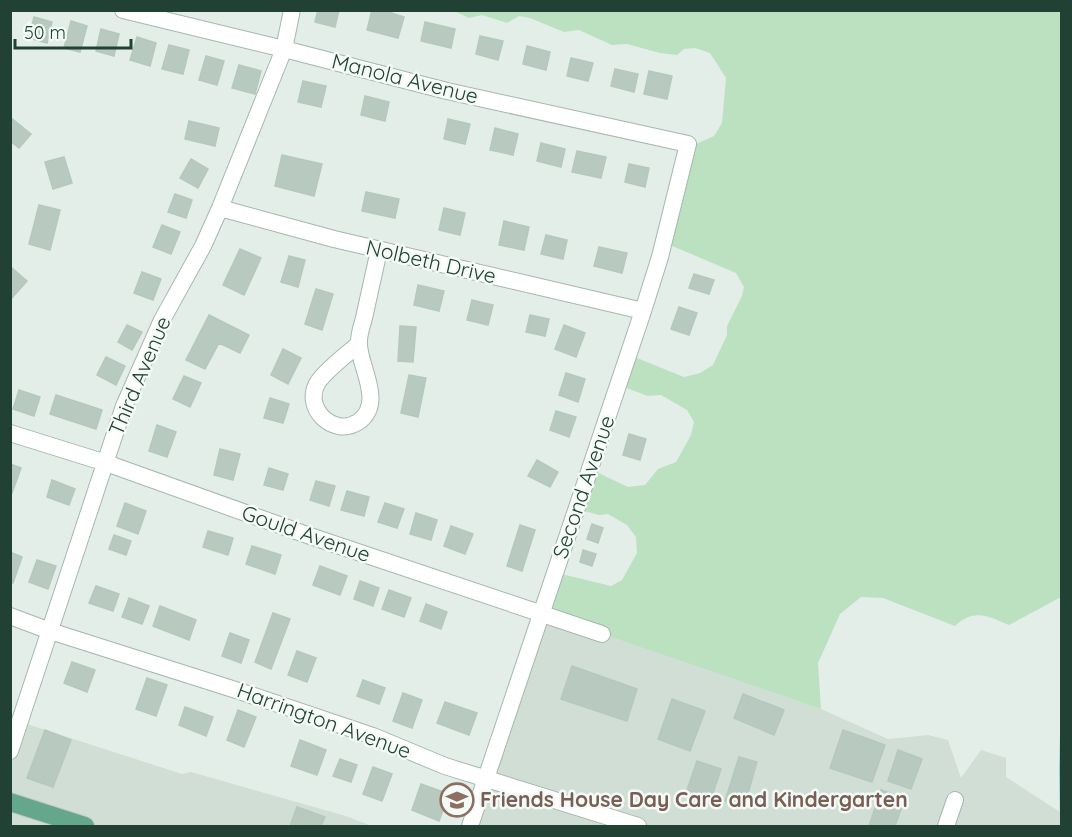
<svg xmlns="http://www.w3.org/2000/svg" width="1072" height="837" viewBox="0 0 1072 837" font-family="Quicksand,sans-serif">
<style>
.built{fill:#d1ded6}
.green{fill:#bbe1c0}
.water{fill:#87d5d7}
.building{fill:#b8c9c0;stroke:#b5c8be;stroke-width:1.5}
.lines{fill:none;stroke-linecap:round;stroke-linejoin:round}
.street-casing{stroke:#a5b7ae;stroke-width:18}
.primary-casing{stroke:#c1cac6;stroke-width:20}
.street{stroke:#fff;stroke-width:16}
.primary{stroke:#64a78d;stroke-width:18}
.labels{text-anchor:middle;stroke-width:5;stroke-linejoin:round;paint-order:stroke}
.street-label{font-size:21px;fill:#214134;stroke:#f4faf6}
.education-label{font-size:21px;font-weight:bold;fill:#785e54;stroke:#f4faf6;text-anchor:start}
</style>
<rect width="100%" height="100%" fill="#e3eee8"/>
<path class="built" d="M540 617 584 628 821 709 888 739 928 735 948 740 961 778 981 750 1006 758V777L1060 812V826H466Z
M10 714 27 724 182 774 191 772 346 816 372 826H11Z"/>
<path class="green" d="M454 11H1061V597L1009 625C988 616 974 608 955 626L883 598 861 597 840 614 818 663 821 709 584 628 540 617 553 572 611 586 622 580 637 553 636 537 627 525 608 514 599 515 577 509 588 468 628 487 645 485 658 469 676 462 691 435 694 422 687 410 661 395 648 396 624 387 627 354 684 377 700 373 713 365 727 335V326L742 296 744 287 736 273 670 245 685 149 714 136 722 123 726 78 710 53 695 48 684 49 677 55 660 53 627 44 612 45 579 30 564 32 530 18 519 16 507 23 482 15 469 18Z"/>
<path class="water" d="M1061 693 1062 826H1060L1059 771Z"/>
<path class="building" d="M318 10H339L335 27 315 22Z
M372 10H382L404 17 398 38 367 30Z
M34 17 52 22 47 43 29 38Z
M71 21 87 26 80 52 64 48Z
M425 22 455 29 451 48 421 41Z
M101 29 119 34 114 56 96 51Z
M480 36 503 41 498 60 476 54Z
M137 37 156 43 150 66 130 60Z
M169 45 189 50 183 74 162 69Z
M527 46 550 52 546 70 523 64Z
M206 56 224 61 217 85 199 80Z
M571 58 593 63 588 81 567 76Z
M239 65 261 71 255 94 232 88Z
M615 69 638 74 634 92 611 86Z
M649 71 672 76 667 99 644 94Z
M303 81 326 86 321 107 298 102Z
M365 96 389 102 385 121 361 115Z
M10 117 31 134 19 148 10 141Z
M448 119 470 124 465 144 444 139Z
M189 121 219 128 215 146 185 139Z
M495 128 518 134 513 155 490 150Z
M541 143 565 149 561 167 537 161Z
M577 151 606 157 601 178 572 172Z
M282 155 322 164 314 196 275 186Z
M64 157 72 183 53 189 45 162Z
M191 159 208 169 198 188 180 178Z
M629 164 649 168 645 187 625 182Z
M366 192 399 199 395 218 362 211Z
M175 194 192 200 186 218 168 212Z
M39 205 60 210 50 250 29 244Z
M444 208 465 213 460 235 439 230Z
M504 221 529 227 524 250 499 245Z
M162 225 180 232 171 254 153 247Z
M546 235 567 240 563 259 541 254Z
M599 247 627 253 622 273 594 266Z
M240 249 261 258 244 295 223 285Z
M289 256 305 260 298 287 281 282Z
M12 268 27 281 10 300V270Z
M142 272 161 279 153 300 134 293Z
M694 274 714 280 709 294 689 288Z
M418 285 444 291 439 311 414 305Z
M316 289 333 294 322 330 305 324Z
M472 300 493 305 488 325 467 320Z
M679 307 697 313 689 335 671 329Z
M209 315 249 335 240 353 219 343 205 369 186 360Z
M530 315 549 319 545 336 526 332Z
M127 325 142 332 132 350 118 342Z
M564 325 585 333 576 357 555 349Z
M400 326 416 327 413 362 398 361Z
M283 349 301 358 288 384 271 375Z
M106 357 125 366 116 385 97 375Z
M566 373 585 379 578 402 559 395Z
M409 375 426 378 418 417 401 413Z
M184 376 201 383 190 407 173 399Z
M19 390 40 397 34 416 13 409Z
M56 395 102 410 96 429 50 414Z
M270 398 289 404 283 423 264 418Z
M556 411 576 417 569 437 550 430Z
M157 425 176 432 167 457 149 451Z
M629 434 646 439 640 460 623 455Z
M220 449 240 454 233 480 214 475Z
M537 460 558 472 550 487 528 476Z
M10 464 21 468 12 493H10Z
M269 468 288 474 283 490 264 485Z
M52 480 75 489 69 505 47 497Z
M316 481 335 486 329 506 310 500Z
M347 491 369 497 364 516 341 510Z
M125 503 146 511 138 534 117 526Z
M385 503 404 509 397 528 378 522Z
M416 513 437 520 431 540 410 534Z
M592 524 603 528 598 543 587 539Z
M520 525 535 530 522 571 507 566Z
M451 526 473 534 465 554 444 546Z
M208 531 233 538 228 555 203 547Z
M114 535 131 541 126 555 109 549Z
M252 546 281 555 275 574 246 564Z
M583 550 596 554 592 566 580 562Z
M10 552 22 557 13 583 10 582Z
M37 560 56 566 48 589 29 582Z
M320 566 347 576 340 595 313 585Z
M360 581 379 588 373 606 354 599Z
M96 586 119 594 113 611 89 603Z
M389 590 411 598 404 617 382 609Z
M129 598 149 606 142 624 122 617Z
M426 604 447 612 441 629 420 621Z
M160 606 196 620 189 640 153 626Z
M273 613 290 619 271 669 255 662Z
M230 633 249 640 241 663 222 656Z
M297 651 316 658 307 682 288 675Z
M72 662 95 670 87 692 64 683Z
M572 666 637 689 627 721 561 699Z
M147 678 167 685 156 716 136 709Z
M363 680 385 688 379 704 357 696Z
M403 693 422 700 412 728 393 721Z
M743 694 784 710 774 735 734 718Z
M672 699 705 711 690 751 658 739Z
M445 702 477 713 469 735 437 723Z
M185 707 213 717 206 736 179 725Z
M238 710 256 717 244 747 227 740Z
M45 730 71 740 53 787 27 778Z
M843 730 885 745 872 782 830 768Z
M300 740 326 750 317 775 291 766Z
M898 750 922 759 911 789 888 781Z
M739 757 757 762 744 807 725 801Z
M340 759 357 765 351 782 333 776Z
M697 761 721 769 711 799 687 790Z
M373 767 392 774 382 801 363 794Z
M421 784 449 794 439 821 412 810Z
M881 790 905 798 895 826H869Z
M297 807 325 817 321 826H290Z"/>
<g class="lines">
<g class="street-casing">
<path id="street" d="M123 10 284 49 447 91 688 144 660 257 643 311 470 826
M220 208 334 239 643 311
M359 344C347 354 327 369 318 382 302 407 333 438 358 422 385 404 360 368 359 345 358 336 362 326 364 318 369 295 374 273 379 250
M10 433 106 463 310 536 602 634
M10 616 50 631 242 692 373 736 445 766 638 826
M10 751 124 406 162 320 203 246 220 208 284 49 292 10
M946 826 955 800"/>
</g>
<g class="primary-casing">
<path id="primary" d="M10 802 85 826"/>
</g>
<use href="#street" class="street"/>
<use href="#primary" class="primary"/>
</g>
<defs>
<g id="school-ring" transform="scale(1.725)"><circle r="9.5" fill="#f4faf6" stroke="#8d6e63" stroke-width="1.5"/><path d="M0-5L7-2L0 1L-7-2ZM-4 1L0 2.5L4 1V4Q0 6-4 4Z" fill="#8d6e63"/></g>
</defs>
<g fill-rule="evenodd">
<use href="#school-ring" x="457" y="800"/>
</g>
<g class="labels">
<g class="street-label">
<text transform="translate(405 79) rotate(14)" y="7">Manola Avenue</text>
<text transform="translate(431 262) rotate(13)" y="7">Nolbeth Drive</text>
<text transform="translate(140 376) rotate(-67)" y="7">Third Avenue</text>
<text transform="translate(584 487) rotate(-71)" y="7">Second Avenue</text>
<text transform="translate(306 534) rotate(19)" y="7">Gould Avenue</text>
<text transform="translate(324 721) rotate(20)" y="7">Harrington Avenue</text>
</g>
<g class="education-label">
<text x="480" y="807">Friends House Day Care and Kindergarten</text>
</g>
</g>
<rect width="1072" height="837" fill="none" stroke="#214134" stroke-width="24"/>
<path d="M15 39v9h116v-9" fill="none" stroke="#214134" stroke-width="3"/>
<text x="24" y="39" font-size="18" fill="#214134" stroke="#f4faf6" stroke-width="4.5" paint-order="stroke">50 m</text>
</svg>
